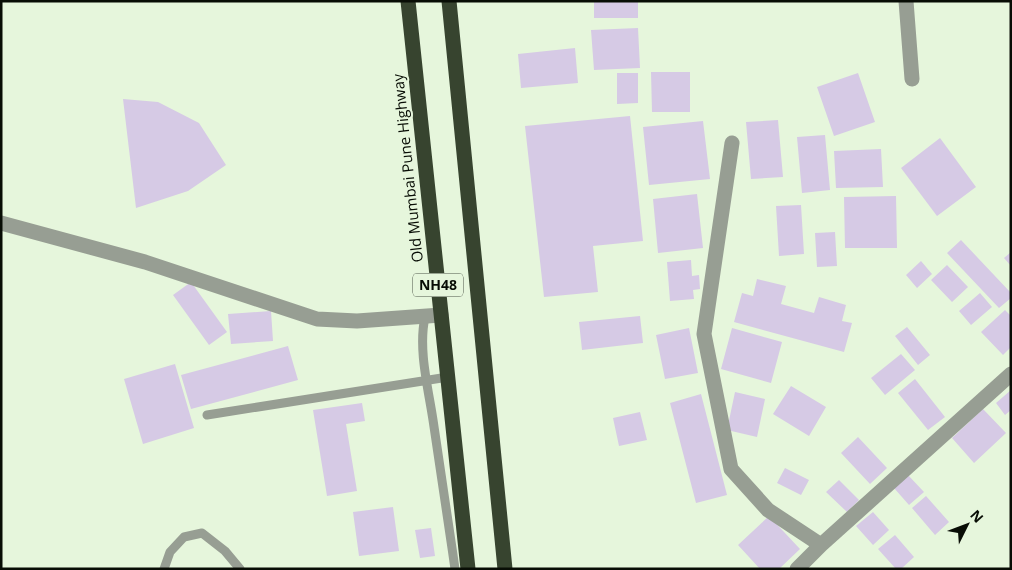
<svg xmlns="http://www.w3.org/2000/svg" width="1012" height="570" font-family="'Open Sans',sans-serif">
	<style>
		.building { fill: #d6cae5 }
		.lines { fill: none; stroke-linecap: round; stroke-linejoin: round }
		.lane { stroke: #979e93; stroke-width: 9 }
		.street { stroke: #979e93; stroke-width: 15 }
		.highway { stroke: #37442f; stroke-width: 15 }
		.labels { text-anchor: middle; stroke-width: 4; stroke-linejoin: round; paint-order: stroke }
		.shield { fill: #e6f6dc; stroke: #4b5346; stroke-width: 1 }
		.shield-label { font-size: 14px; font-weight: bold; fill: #080d05 }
		.street-label { font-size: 15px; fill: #080d05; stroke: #e6f6dc }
	</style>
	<rect width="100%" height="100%" fill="#e6f6dc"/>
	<path class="building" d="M594,1h44v17h-44z
		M638,28l2,40 -46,2 -3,-40z
		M575,48l3,35 -57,5 -3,-34z
		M651,72h39v40h-38z
		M617,73h21v30l-21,1z
		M858,73l17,49 -41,14 -17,-49z
		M123,99l35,3 41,21 27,42 -38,26 -52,17z
		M630,116l13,125 -50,5 5,46 -54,5 -19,-171z
		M778,120l5,57 -32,2 -5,-57z
		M703,121l7,58 -61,6 -6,-58z
		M825,135l5,55 -28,3 -5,-56z
		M940,138l36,49 -39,29 -36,-48z
		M881,149l2,38 -47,1 -2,-37z
		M697,194l6,54 -45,5 -5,-54z
		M896,196l1,52h-52l-1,-51z
		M801,205l3,49 -25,2 -3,-50z
		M835,232l2,34 -20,1 -2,-34z
		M961,240l50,53v5l-12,10 -52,-55z
		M1011,252v14l-7,-8z
		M691,260l1,16 7,-1 1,14 -7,1 1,9 -24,2 -3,-39z
		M921,261l11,13 -15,14 -11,-13z
		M947,265l21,22 -16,15 -21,-22z
		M757,279l29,7 -5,18 33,9 5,-16 27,8 -4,16 10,2 -8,29 -110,-30 8,-29 11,3z
		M191,282l36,50 -18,13 -36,-50z
		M980,293l12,14 -21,18 -12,-14z
		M1005,310l6,6v31l-8,8 -22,-23z
		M271,311l2,30 -42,3 -3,-30z
		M640,316l3,27 -61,7 -3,-28z
		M907,327l23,28 -12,10 -23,-29z
		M689,328l9,45 -33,6 -9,-44z
		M732,328l50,14 -11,41 -50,-14z
		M288,346l10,34 -107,29 -10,-34z
		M901,354l14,16 -30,25 -14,-17z
		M175,364l19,64 -51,16 -19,-65z
		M915,379l30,38 -17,13 -30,-37z
		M791,386l35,21 -17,29 -36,-22z
		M1011,390v20l-6,5 -9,-12z
		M735,392l30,7 -8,38 -30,-7z
		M701,394l26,101 -31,8 -26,-100z
		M362,403l3,18 -19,3 11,67 -30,5 -14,-86z
		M983,409l23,24 -32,30 -22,-25z
		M640,412l7,28 -28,6 -6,-28z
		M858,437l29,31 -17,16 -29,-31z
		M785,468l24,12 -8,15 -24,-12z
		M908,475l16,17 -15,13 -15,-17z
		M839,480l20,20 -12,12 -21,-20z
		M926,496l23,26 -14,13 -23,-27z
		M393,507l6,44 -40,5 -6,-44z
		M873,512l16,18 -16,15 -17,-19z
		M769,516l31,33 -21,20h-19l-22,-24z
		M431,528l4,28 -15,2 -5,-28z
		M895,535l19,22 -13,12h-5l-18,-20z"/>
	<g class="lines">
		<path class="lane" d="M425,317c-7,32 3,70 8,103 7,49 15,99 22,149
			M207,415l241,-38
			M164,569l6,-17 14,-15 18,-4 23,18 15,18"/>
		<path class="street" d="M906,1l6,78
			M732,143l-28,191 27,135 37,41 53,35
			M1,223l144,39 172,57 40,2 84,-6
			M797,569l24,-24 190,-171"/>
		<path class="highway" d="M408,1l60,568
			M449,1l56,568"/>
	</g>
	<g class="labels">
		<rect class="shield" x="413" y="273.5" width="50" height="23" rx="4"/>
		<g class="shield-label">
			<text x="438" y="290">NH48</text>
		</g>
		<g class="street-label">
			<text transform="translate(408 168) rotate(-96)" y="5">Old Mumbai Pune Highway</text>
		</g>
	</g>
	<rect width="1012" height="570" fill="none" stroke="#080d05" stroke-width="5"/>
	<g transform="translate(967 525) rotate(48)" stroke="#e6f6dc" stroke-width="4" paint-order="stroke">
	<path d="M0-4L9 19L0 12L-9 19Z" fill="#080d05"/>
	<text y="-8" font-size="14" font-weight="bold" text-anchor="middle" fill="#080d05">N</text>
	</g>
</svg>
